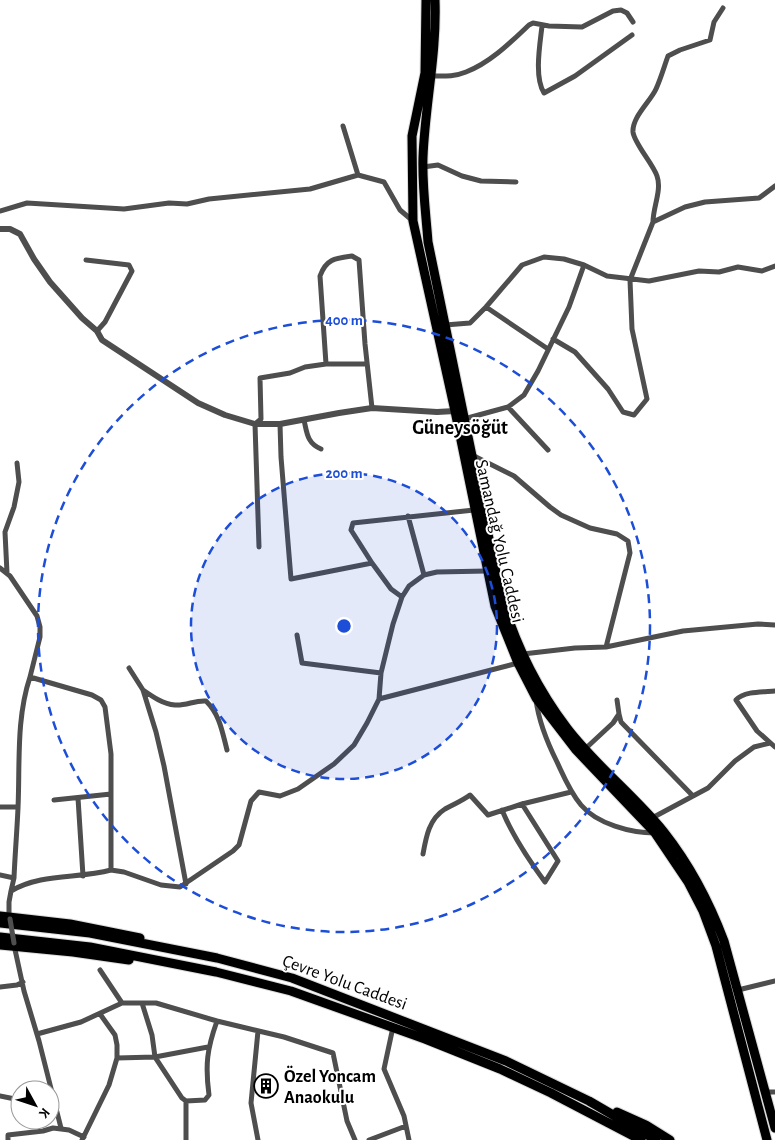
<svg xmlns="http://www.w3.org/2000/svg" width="775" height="1140" font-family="'Alegreya Sans',sans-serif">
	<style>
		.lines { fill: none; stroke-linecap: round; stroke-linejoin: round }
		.trunk-casing { stroke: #dbdbdb; stroke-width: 11 }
		.minor { stroke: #4e4e4e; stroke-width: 5 }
		.tertiary { stroke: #4e4e4e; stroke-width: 6 }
		.trunk { stroke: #000; stroke-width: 9 }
		.minor-bridge { stroke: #4e4e4e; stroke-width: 5 }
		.ring { fill: none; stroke: #1d4ed8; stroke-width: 2.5; stroke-dasharray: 9 6 }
		.labels { text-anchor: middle; stroke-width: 4; stroke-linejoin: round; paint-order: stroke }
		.street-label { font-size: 18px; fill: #000; stroke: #fff }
		.poi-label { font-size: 18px; font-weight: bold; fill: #000; stroke: #fff; text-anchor: start }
		.quarter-label { font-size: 20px; font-weight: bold; fill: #000; stroke: #fff }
		.centre { fill: #1d4ed8; stroke: #fff; stroke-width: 2.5 }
		.ring-label { font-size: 15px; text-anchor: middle; font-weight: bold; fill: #1d4ed8; stroke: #fff; stroke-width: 4; stroke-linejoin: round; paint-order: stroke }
	</style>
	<rect width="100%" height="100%" fill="#fff"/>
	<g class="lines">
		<g class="trunk-casing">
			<path id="trunk" d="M426,0l-1,73 -13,63 1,85 42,190 40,195 23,57 18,35 40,52 79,83 33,49 15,29 13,35 51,194
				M435,0c2,53 -10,105 -12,157 -1,29 3,57 5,85l72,350c14,50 36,95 67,136 29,38 67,67 97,104 26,33 45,69 60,109l51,187
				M0,916l70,8 70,14
				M0,923l90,10 127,25 75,20 214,83 83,40 67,39
				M0,937l90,10 126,25 75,19 134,48 75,30 51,24 90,47
				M0,945l73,7 56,8
				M617,1112l29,13 24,15"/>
		</g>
		<path class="minor" d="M542,26c-2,18 -8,51 2,67l31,-17 57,-41
			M431,76c12,0 23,1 35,-4 24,-9 45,-30 63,-47l4,-2 16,3 33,1 31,-16 8,-1 6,3 6,9
			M343,126l15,49
			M423,167l15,-2 24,11 19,5 35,1
			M0,211l27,-8 97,6 45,-6 18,1 22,-5 101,-10 48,-14 26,7 16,28 13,11
			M653,222l32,-15 20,-5 54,-4 16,-12
			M86,260l43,5 3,6 -27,51 -8,9
			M486,307l62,42
			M445,325l25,-2 16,-16 36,-42 22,-8 20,2 20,6 23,11 42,5 50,-10 20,1 19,-5 24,4 13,-5
			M553,339l22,13 33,37 15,23 11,3 13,-16 -15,-70 -2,-49 23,-58c0,-15 9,-32 4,-46 -4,-12 -23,-33 -24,-44 -1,-15 17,-30 23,-43 5,-11 8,-22 12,-33l12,-6 30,-10 4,-18 9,-14
			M326,364l-6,-88c6,-17 15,-18 32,-20l7,4 6,84 7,64
			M508,407l40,43
			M464,419l44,-12 16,-12 14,-24 31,-64 15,-42
			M304,420c3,13 3,23 17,29
			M280,424l1,33 10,122 81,-16 19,26 11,8
			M472,455l42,21 36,31 11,8 29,13 27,6 11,7 2,12 -24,94
			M408,516l16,59
			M259,547l-4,-123 6,-5 -1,-41 30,-5 15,-6 21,-3h41
			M372,563l-21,-33 2,-7 121,-13
			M0,568l10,8 27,40 3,11v10l-10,40 62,18 9,5 4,7 6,47v116c-34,9 -69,3 -100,21l-2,11v15
			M7,573l-2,-41 9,-25 5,-25 -2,-19
			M297,635l5,28 79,10
			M523,654l52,-6 31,-1 77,-16 75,-7 17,1
			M129,668l14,22 13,42 8,34 22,118
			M143,690c10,7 20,14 32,15 11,1 20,-5 31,-4 14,14 16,30 21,49
			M775,691c-12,1 -31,0 -39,9l21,31 18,16
			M379,699l139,-36
			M536,700c3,23 11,42 21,62 7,15 13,30 24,43 16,19 50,28 74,28
			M619,714l2,8 72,74
			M585,749l28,-26 6,-9 -2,-14
			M78,798l5,78
			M54,800l57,-6
			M0,807h18
			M502,810c11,27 26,49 43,72l13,-21 -36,-57
			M652,818l56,-30 27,-27 19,-14 16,-4
			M423,854c3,-17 6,-35 22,-45 9,-5 17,-8 25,-14l18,20 34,-11 49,-12
			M111,870l13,2 37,13 19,2 53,-36 6,-6 12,-44 8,-9 21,4 18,-7 36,-25 20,-19 13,-22 12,-24 2,-26 12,-49 9,-27 7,-11 15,-11 13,-3 50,-1
			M0,875l14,3 -3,13
			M14,878c1,-24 3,-47 4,-70 2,-44 -2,-89 12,-131
			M14,945l10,46 15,50 22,87
			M100,970l22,33
			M0,987l17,-2 6,-3
			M738,990l37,-9
			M142,1003h14l61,18 67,16 49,16 14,68 8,19
			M393,1027l-9,42 20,47 5,24
			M37,1034l44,-12 41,-19h20l10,32 3,22 27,41 4,3v39
			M117,1058l38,-1 53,-10
			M765,1092h10
			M0,1096l15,3 5,-1
			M186,1101l19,-1 4,-5c-4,-30 -2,-46 8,-74
			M8,1140v-5l35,-4 10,-3 16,2 15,7
			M82,1140l27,-55 8,-27v-13l-2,-10 -15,-21
			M258,1140l-7,-37 7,-72
			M369,1140l37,-14"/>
		<path class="tertiary" d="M0,229h10l10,5 14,25 16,23 32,36 15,13 5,9 96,63 27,12 30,9h25l59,-11 33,-5 65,4 18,-1"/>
		<use href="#trunk" class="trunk"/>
		<path class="minor-bridge" d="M10,919l4,24"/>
	</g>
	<circle cx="344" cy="626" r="153" fill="#1d4ed8" fill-opacity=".12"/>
	<g class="ring">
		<circle cx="344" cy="626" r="153"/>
		<circle cx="344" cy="626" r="306"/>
	</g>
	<defs>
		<g id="building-ring" transform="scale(1.25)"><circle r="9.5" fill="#fff" stroke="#000" stroke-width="1.5"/><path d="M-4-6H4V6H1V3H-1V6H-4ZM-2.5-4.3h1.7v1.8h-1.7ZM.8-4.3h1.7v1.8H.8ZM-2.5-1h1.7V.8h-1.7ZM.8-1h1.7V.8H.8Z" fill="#000"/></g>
	</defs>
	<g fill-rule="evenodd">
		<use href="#building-ring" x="266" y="1086"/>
	</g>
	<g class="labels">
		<g class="street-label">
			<text transform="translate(500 541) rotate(77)" y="6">Samandağ Yolu Caddesi</text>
			<text transform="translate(345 982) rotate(20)" y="6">Çevre Yolu Caddesi</text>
		</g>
		<g class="poi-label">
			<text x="284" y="1082">Özel Yoncam<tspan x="284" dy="21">Anaokulu</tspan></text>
		</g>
		<g class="quarter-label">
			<text x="460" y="434">Güneysöğüt</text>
		</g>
	</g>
	<circle cx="344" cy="626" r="8" class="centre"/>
	<g class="ring-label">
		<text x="344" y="325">400 m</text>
		<text x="344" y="478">200 m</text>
	</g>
	<g transform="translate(35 1105) rotate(130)"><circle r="24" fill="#ffffff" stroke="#999999"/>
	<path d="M0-4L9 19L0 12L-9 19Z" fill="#000000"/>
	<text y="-8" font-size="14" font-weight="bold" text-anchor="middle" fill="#000000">K</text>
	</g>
</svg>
